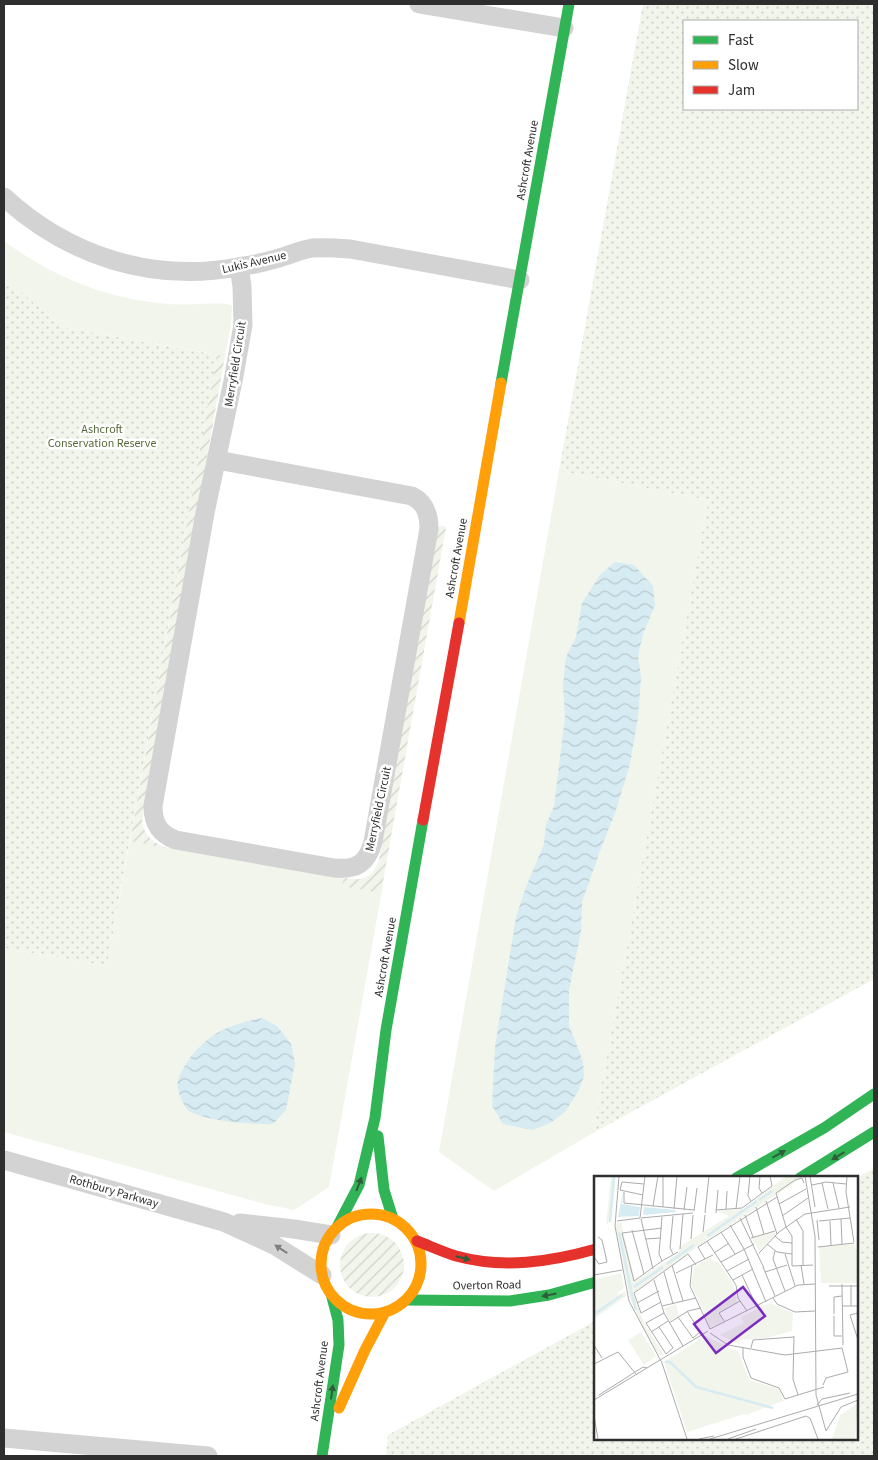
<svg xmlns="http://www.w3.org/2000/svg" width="878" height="1460" font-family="'Source Sans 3',sans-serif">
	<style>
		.grass { fill: url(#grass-dots); fill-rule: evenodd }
		.park { fill: #f1f5eb }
		.garden { fill: url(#garden-furrows) }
		.water { fill: url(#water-waves) }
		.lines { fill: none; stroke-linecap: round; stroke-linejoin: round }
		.street { stroke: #d3d3d3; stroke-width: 19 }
		.fast { stroke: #30b455; stroke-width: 11 }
		.slow { stroke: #ff9f0a; stroke-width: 11 }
		.jam { stroke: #e5322d; stroke-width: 11 }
		.oneway { fill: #2f5d3c }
		.oneway2 { fill: #808080 }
		.labels { text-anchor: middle; stroke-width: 5; stroke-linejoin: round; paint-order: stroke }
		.street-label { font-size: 12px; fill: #2e2e2e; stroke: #fff }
		.park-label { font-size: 12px; fill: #576c39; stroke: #fff }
		.inset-river { fill: none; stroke: #d6ebf2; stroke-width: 2.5 }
		.inset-road { fill: none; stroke: #ababab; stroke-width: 1 }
		.view { fill: #7b2cbf; fill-opacity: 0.15; stroke: #7b2cbf; stroke-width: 2.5 }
		.inset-edge { fill: none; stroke: #2e2e2e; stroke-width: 2.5 }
	</style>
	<defs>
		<pattern id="grass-dots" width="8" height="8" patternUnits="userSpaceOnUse" patternTransform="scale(1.25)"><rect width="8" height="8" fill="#f1f5eb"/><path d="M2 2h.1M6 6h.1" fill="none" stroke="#cfd2ca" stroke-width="1.8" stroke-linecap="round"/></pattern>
		<pattern id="garden-furrows" width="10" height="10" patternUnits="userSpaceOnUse" patternTransform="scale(1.25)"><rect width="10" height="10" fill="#f1f5eb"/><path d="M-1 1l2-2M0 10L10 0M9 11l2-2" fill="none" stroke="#cfd2ca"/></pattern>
		<pattern id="water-waves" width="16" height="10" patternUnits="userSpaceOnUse" patternTransform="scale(1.25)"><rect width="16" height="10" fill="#d6ebf2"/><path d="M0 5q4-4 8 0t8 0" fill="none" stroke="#b8cad0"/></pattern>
	</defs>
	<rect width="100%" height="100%" fill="#fff"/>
	<path class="grass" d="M643,4h231v975l-281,154 115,-633 -149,-29zM684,21h173v88h-173z
		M4,277l58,50 155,28 -110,611 -103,-18z
		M874,1168v288h-488l2,-21 207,-114 1,118h261v-261z"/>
	<path class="park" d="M4,241c49,36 105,59 166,63 20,2 44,-3 62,1l-1,19 -6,32 -163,-29 -58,-50z
		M559,471l149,29 -115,633 -99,58 -55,-39z
		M130,841l253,43 -54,303 -35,23 -29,-6 -261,-72v-184l103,18z"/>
	<path class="garden" d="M217,355l8,1 -83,465c2,15 11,21 24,27l-36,-7z
		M442,526l4,1 -65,366 -39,-7 2,-8c18,3 28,1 35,-18l59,-333z
		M340 1265a32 32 0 1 1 64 0a32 32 0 1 1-64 0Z"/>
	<path class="water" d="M615,562l19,3 19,21 2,19 -12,29 -5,22 3,21 -3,40 -8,47 -15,49 -15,38 -18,51 -1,29 -12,59v36l14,35 1,15 -5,14 -14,22 -15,11 -17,7 -30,-6 -11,-18 3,-59 21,-130 10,-30 18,-43 2,-19 8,-19 11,-88 -2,-34 3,-27 10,-20 6,-34 18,-28z
		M262,1018l15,8 14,18 4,19 -9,47 -13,14c-17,1 -75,-3 -86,-15 -5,-6 -11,-20 -9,-28 5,-18 24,-40 41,-49 13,-7 28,-11 43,-14z"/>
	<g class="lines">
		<path class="street" d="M419,4l145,24
			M4,197c64,59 148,86 234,70 14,-2 28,-5 41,-9 11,-3 21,-8 33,-10 12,-1 25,0 38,1l170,31
			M217,460l195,36c14,7 17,19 17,33l-56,313c-6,22 -17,28 -39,26l-158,-28c-17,-6 -23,-17 -23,-34l52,-293 28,-132 10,-56 -1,-39 -3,-19
			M4,1160l220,62 50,23 48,30
			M240,1223l54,6 37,6
			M4,1438l204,18"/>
		<path class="fast" d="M501,383l68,-379
			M378,1136l6,54 9,29
			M736,1178l88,-50 50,-34
			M800,1178l74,-46
			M337,1227l22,-42 16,-67 11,-88 37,-210
			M407,1300l103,1 39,-6 47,-13
			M322,1456l17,-111 -1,-25 -6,-23"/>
		<path class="slow" d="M459,623l42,-240
			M321 1264a50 50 0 1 1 100 0a50 50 0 1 1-100 0Z
			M339,1408l26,-58 19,-36"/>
		<path class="jam" d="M423,820l36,-197
			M417,1241c13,5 26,11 39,15 47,13 94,6 140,-7"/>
	</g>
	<defs><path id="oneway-solid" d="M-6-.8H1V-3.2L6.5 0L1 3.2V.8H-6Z" transform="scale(1.25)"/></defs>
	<g class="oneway">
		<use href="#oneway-solid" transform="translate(779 1154) rotate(-29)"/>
		<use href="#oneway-solid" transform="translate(838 1156) rotate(149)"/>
		<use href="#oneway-solid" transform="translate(359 1184) rotate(-69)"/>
		<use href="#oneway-solid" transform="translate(463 1258) rotate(14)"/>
		<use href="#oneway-solid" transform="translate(549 1295) rotate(169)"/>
		<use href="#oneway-solid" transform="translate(332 1392) rotate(-82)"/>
	</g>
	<use class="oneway2" href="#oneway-solid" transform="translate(281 1249) rotate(-147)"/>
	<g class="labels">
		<g class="street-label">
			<text transform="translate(527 160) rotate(-80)" y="4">Ashcroft Avenue</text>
			<text transform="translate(254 262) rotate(-13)" y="4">Lukis Avenue</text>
			<text transform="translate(235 364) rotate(-81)" y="4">Merryfield Circuit</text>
			<text transform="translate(456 558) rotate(-80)" y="4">Ashcroft Avenue</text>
			<text transform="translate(378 809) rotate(-78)" y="4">Merryfield Circuit</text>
			<text transform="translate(385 957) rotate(-80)" y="4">Ashcroft Avenue</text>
			<text transform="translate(114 1191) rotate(16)" y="4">Rothbury Parkway</text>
			<text transform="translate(487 1285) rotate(-1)" y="4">Overton Road</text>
			<text transform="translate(319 1381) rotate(-83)" y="4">Ashcroft Avenue</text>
		</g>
		<g class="park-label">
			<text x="102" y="433">Ashcroft<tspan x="102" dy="14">Conservation Reserve</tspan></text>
		</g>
	</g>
	<g transform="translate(594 1176)">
		<rect width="264" height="264" fill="#fff"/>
		<path d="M115,82l11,6 14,22 3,17 -24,12 -3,-6 -9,-3 -10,-21 3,-18zM176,127l23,10 -1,18 -26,7 -26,2 -1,4 -19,-9 24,-12 -3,-6zM47,156l15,24 -12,9 -16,-25zM111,160l34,16 10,28 30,9 5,12 -97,31 -23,-70zM264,227l-3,36h-23l8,-24z" fill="#f1f5eb"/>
		<path d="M123,190l12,3 22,22 21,3 3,10 -29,11 -13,-12h-15l-12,10 -11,-5 -13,-20 6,-7 10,1z" fill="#f1f5eb"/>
		<path d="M17,0h5l-5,44 -5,5zM192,0l17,1 -94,62 -5,-3 3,4 -74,53 11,30 20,32h-5l-18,-30 -12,-30 -14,-71 6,-2 14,59 44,-28v-6l50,-31 -12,-5 26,-2zM180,56l2,2 -17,17 -7,-13zM260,68l4,9v30h-37l-2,-36zM27,97l3,15 -7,5 2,2 6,-4 1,5 -32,23v-39zM82,128l3,12 -9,5 -6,-13zM107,130l9,3 3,6 5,-3 5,10 -13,5z" fill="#f1f5eb"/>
		<path d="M29,16l-1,12 18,3 -1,9 -21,1zM50,31l31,3 1,2 -33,3z" fill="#d6ebf2"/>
		<path class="inset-river" d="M165,24l13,-9M16,46l4,-46M25,56l12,58M113,60l50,-35M73,88l27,-19M40,111l29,-20M37,115l5,19M2,137l26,-18M71,186h5l26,25 77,21"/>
		<path class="inset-road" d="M25,0l-4,50 14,75 33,62 25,76M156,0l-2,20 3,5M166,0l-1,12 3,5M211,0l10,60 1,159 10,36M216,0l5,31M253,0l-1,16 8,50M228,7l6,26M239,7l6,25M218,9l14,-3 20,2M30,16v11l70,7M49,19l-23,-5 2,-8 22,2M172,25l11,33M185,28l27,-15M59,30l5,-30M69,31v-31M162,31l8,27M80,33l3,-33M132,33l1,-18M142,33l4,-33M90,34l3,-23M122,34l26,-2 30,-22 -2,-10M100,35l3,-23M111,37l4,-37M122,37l2,-23M151,39l8,22M188,40l26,-18M68,41l-3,37 3,7M46,42l5,-42M47,42l52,-5M146,42l24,50M47,43l12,50M202,43l7,12v34M247,43l1,25M223,44l2,20M23,45l23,-3M225,45l31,-3M236,45l1,24M136,49l14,24M192,51l-10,-34 19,-13 7,-2 2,5M192,51l6,9v30M68,52l-40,5 12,48 28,-20M38,54l12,44M109,56l2,-17M127,56l14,22M181,60l7,6 10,1M157,62l24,-7M51,63l16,-1M97,63l2,-24M113,65l29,44 2,13 9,13M173,68l10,8 15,2M224,71l36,-4M86,73l3,-35M150,73l22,53M181,75l-2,8 12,32M120,77l15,-10M165,77l20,-21 26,-18 45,-7M79,78l-3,-6 3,-32M191,78l10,32M0,81l5,7 8,-2 -5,-22 -4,-3M111,83l-7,-12 79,-50M68,85l16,-9M127,86l33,-18M78,89l11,36M98,89l-2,21 20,43M207,89l3,19M198,90l21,-1M169,91l12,29M133,95l22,-12M70,96l9,32M171,96l22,-7M82,97l37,-18M0,99l28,-5M148,99l14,30M60,104l10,33 19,33M139,104l20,-11M248,108l1,61M235,110h29M179,122l4,6 18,8 20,-1M67,126l-20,11 -7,-20 54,-39 8,11M43,127l22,-12M68,130l34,-8M248,130h16M257,130v-21M264,137l-8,2 8,25M240,138v-17l8,-1M240,140v20h8M84,141l15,21 7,-6 -13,-21M130,145l-5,-8 21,-12M75,147l19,-12 13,-3M65,151l14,21 -7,6 -20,-31 18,-10M116,153l88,-44 17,-1M57,156l17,-11M116,157l18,12 57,10 57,-7M200,160l-1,43 5,16M0,169l8,13M149,171v10l8,21 28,10 6,11 39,-12M157,172l2,-8 41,-3M0,188l24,-12 18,22M229,209l3,-7 22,-6 -6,-24M5,219l44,-28 4,1M0,224l114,-69M223,229l5,-6 28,-6M0,240l4,23M232,255l15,-24 17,-7M105,263l15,-3M116,263l148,-45M134,263l28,-10M142,263l70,-23 4,2 8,21"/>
		<path class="view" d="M149,111l22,29 -49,37 -22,-29z"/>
		<rect width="264" height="264" class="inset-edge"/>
	</g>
	<rect width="878" height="1460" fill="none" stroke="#2e2e2e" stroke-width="10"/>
	<rect x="683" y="20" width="175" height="90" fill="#ffffff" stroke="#ababab"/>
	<rect x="693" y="36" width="25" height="8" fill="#30b455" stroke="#ababab"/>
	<text x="728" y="45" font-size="15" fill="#2e2e2e">Fast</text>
	<rect x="693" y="61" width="25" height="8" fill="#ff9f0a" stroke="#ababab"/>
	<text x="728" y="70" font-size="15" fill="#2e2e2e">Slow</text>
	<rect x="693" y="86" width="25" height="8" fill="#e5322d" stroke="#ababab"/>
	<text x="728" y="95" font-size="15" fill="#2e2e2e">Jam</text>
</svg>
